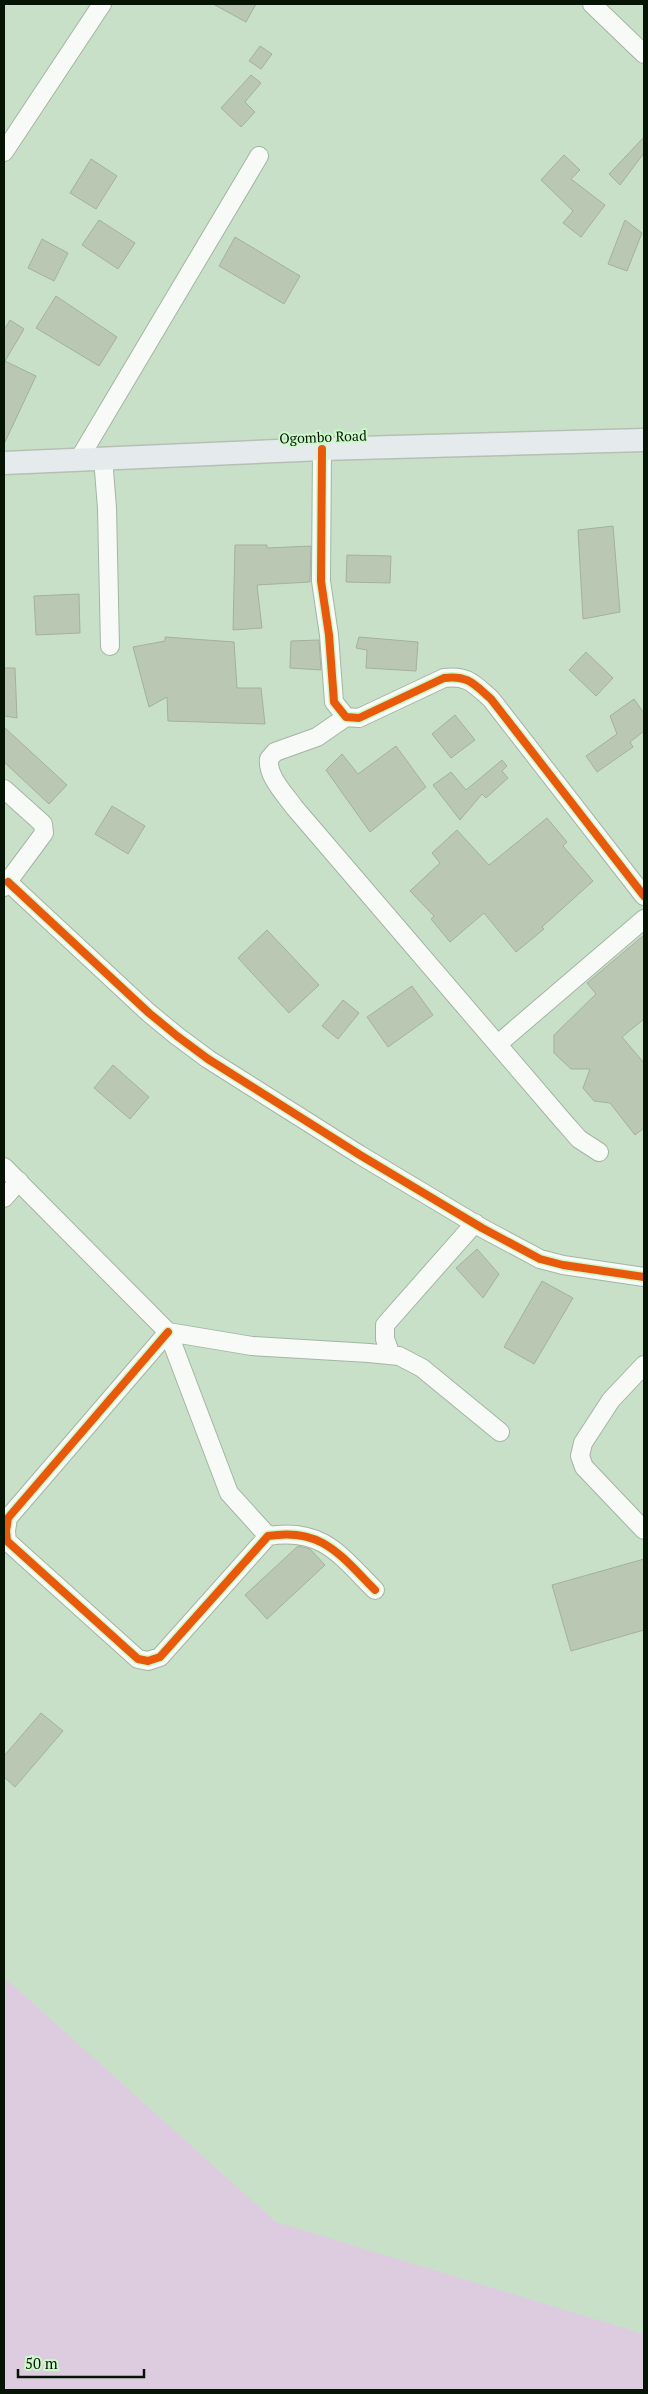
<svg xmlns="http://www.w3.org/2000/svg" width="648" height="2394" font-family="'PT Serif',serif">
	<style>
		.green { fill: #ddcce0 }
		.building { fill: #bac8b3; stroke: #a4b19c }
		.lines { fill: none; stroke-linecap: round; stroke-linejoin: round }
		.minor-casing { stroke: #a3b5a2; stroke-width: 20 }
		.major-casing { stroke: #b5c0b4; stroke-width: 25 }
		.minor { stroke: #f7faf7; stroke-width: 18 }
		.major { stroke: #e5ebed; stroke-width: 22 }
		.cycleway-casing { stroke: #cdf8c9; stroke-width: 11 }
		.cycleway { stroke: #e8590c; stroke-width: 8 }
		.labels { text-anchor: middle; stroke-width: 4; stroke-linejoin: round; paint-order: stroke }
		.street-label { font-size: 14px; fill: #051405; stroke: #cdf8c9 }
	</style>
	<rect width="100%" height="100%" fill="#c9e0c8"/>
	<path class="green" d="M4,1977l272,245 368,112v56h-640z"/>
	<path class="building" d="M213,4h43l-10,18z
		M260,46l12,8 -11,15 -12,-8z
		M251,75l10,8 -16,19 10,10 -14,15 -20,-19z
		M644,137v16l-24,32 -11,-11z
		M564,155l16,15 -9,9 34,26 -24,32 -18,-14 10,-12 -32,-31z
		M91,159l26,17 -21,33 -26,-16z
		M99,220l36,23 -17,26 -36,-24z
		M625,220l17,13 -15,38 -19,-7z
		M235,237l65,39 -16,28 -65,-38z
		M42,239l26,14 -14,28 -26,-13z
		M56,296l61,41 -18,29 -63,-38z
		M10,320l14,9 -19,32 31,15 -32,68v-114z
		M613,526l7,86 -37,7 -5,-89z
		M235,545h32v3l44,-2 -1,36 -53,3 5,43 -29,2z
		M347,555l44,1 -1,27 -44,-1z
		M79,594l1,39 -44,2 -2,-39z
		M165,637l69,5 3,46h24l4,36 -97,-3 -1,-24 -18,10 -16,-60 32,-6z
		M359,637l59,5 -2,29 -50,-3 1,-18 -11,-2z
		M319,640l2,30 -31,-2 1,-27z
		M586,652l27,26 -17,18 -27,-26z
		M4,668h11l2,50 -13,-2z
		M634,699l10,14v18l-14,11 3,5 -36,25 -11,-16 31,-22 -7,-18z
		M455,715l20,25 -24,18 -19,-24z
		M4,727l63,58 -18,19 -45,-42z
		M396,746l30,41 -56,45 -44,-62 16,-16 16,20z
		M502,760l5,6 -5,5 6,7 -22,20 -4,-4 -22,26 -27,-35 18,-13 15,18z
		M112,806l33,20 -17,28 -33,-20z
		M547,818l20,24 -4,4 30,35 -51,46 2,2 -28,23 -32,-39 -34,29 -19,-23 3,-3 -24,-25 30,-28 -8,-10 25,-23 32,35z
		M267,930l52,55 -30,28 -51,-55z
		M644,935v84l-22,18 22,26v65l-9,7 -25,-32 -16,-2 -11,-13 7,-19h-19l-17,-16v-18l42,-41 -9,-11z
		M412,986l21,29 -45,32 -21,-30z
		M343,1000l16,13 -21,26 -16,-13z
		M113,1065l36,32 -19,22 -36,-31z
		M477,1249l22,25 -16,24 -27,-30z
		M542,1281l31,17 -39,66 -30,-17z
		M298,1546l12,3 15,16 -58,54 -22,-24z
		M644,1559v71l-73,21 -19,-66z
		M41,1713l22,18 -48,56 -11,-10v-21z"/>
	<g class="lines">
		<g class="minor-casing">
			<path id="minor" d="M592,4l52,50
				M4,152l98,-148
				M322,449l-1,132 8,54 5,67 12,15 13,1 85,-40c24,-3 30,6 47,21l153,197
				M103,458l4,50 3,138
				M79,459l180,-303
				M346,717l-29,20 -42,15 -6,7c-2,17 15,34 25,48l270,315 15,17 20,13
				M4,789l39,35 1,9 -40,54
				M8,882l141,131 28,23 31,23 152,96 122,73 58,31 23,6 81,12
				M498,1044l146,-125
				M4,1167l164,165 61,161 39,43
				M4,1198l15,-17
				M168,1332l-160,186 -2,13 1,10 131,118 10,2 12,-4 108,-121c54,-9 72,19 107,54
				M168,1332l84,14 117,7 30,3 23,12 78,64
				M391,1355l-6,-16v-14l90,-102
				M644,1365l-33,35 -28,43 -3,13 4,11 60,63"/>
		</g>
		<g class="major-casing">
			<path id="major" d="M4,463l318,-14 322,-9"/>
		</g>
		<use href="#minor" class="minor"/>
		<use href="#major" class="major"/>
		<g class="cycleway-casing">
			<path id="cycleway" d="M322,449l-1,132 8,54 5,67 12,15 13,1 85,-40c24,-3 30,6 47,21l153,197
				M8,882l141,131 28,23 31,23 152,96 122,73 58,31 23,6 81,12
				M168,1332l-160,186 -2,13 1,10 131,118 10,2 12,-4 108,-121c54,-9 72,19 107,54"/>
		</g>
		<use href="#cycleway" class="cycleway"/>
	</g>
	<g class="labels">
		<g class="street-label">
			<text transform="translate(323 437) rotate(-2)" y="5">Ogombo Road</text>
		</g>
	</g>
	<rect width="648" height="2394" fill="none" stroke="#051405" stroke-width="10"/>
	<path d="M18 2369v8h126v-8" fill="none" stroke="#051405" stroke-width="2.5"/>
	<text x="25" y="2369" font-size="15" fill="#051405" stroke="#cdf8c9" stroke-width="4" paint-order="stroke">50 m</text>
</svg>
